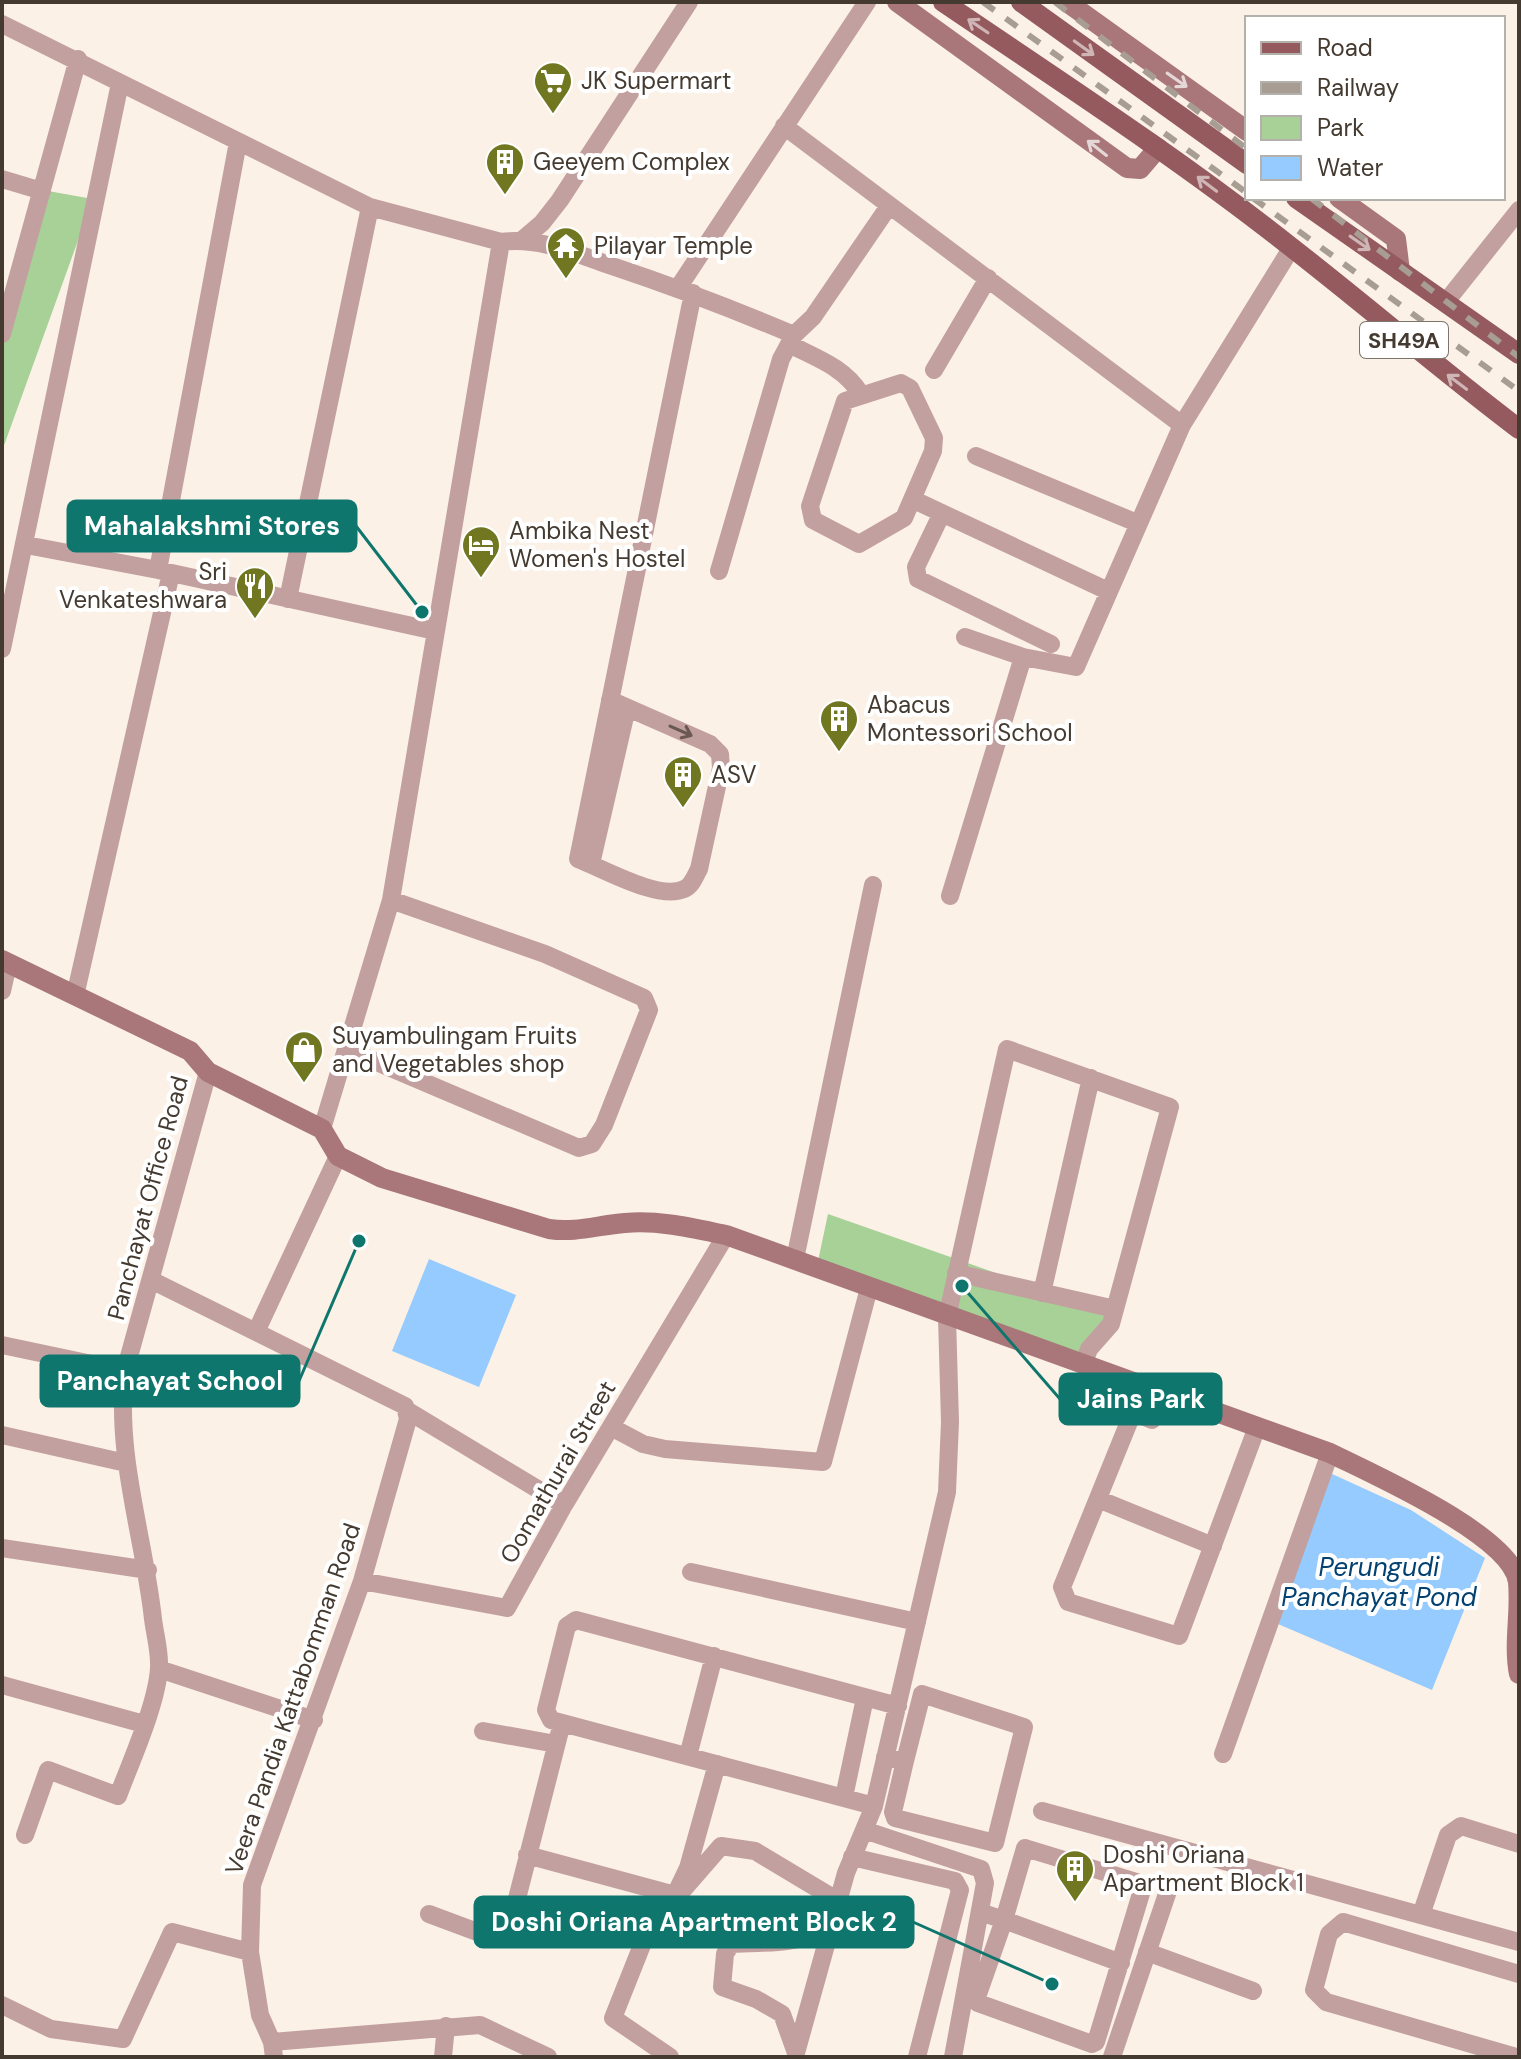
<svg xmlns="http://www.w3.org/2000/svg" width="1521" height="2059" font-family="'DM Sans',sans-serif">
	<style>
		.green { fill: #a7d197 }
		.water { fill: #96cbff }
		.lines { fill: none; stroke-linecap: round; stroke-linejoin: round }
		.street { stroke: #c3a0a0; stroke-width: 18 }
		.secondary { stroke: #a97779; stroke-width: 20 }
		.primary { stroke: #955a5d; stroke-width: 20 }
		.rail { stroke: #a79d93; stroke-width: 6; stroke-dasharray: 14 14; stroke-linecap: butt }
		.oneway { stroke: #cfb5b6 }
		.oneway2 { stroke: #e5d6d7 }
		.oneway3 { stroke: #6a5952 }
		.labels { text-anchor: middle; stroke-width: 8; stroke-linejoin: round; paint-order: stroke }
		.shield { fill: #fff; stroke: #7c756e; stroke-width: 2 }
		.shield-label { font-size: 22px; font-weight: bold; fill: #443a30 }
		.poi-label { font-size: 24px; fill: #443a30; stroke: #fff; text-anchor: start }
		.street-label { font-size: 24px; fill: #443a30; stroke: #fff }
		.water-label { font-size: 26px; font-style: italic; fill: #034170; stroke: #fff }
		.leader { fill: none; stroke: #0f766e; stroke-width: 3 }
		.callout-dot { fill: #0f766e; stroke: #fff; stroke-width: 3 }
		.callout { fill: #0f766e; stroke: #0f766e; stroke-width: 3 }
		.callout-label { font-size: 26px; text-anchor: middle; font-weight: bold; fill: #fff }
	</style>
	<rect width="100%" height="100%" fill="#fbf1e7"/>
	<path class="green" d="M48,191l45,8 -91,252v-101z
		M828,1214l279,98 -14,45 -275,-96z"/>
	<path class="water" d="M429,1259l87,36 -37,92 -87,-36z
		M1330,1473l81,37 74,48 -53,132 -154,-66z"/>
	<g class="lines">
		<path class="street" d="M2,24l368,183 131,35c38,-5 73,11 108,23 63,21 124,44 185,70
			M784,126l398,299
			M2,179l40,12
			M522,240l20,-17 18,-23 129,-198
			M678,288l189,-286
			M1445,303l74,-93
			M2,334l76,-275
			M789,344c27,14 55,23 71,49
			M934,370l54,-92
			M901,383l9,5 24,50 -1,13 -29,67 -45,26 -46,-24 -3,-14 35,-105z
			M976,456l161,67
			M914,500l194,91
			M942,513l-26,54 2,12 133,65
			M26,545l132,25 277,61
			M158,570l80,-428
			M719,571l62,-212 13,-24 19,-18 76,-111
			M288,599l82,-392
			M965,637l58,20 53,10 106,-242 110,-178
			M2,649l118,-566
			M610,700l100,44 10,10 1,14 -22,101c-4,7 -7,17 -15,20 -25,12 -82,-21 -106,-30l115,-566
			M591,864l36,-156
			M950,896l73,-239
			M2,991l6,-27
			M75,996l96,-423
			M346,1049l233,99 13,-4 12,-19 45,-115 -5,-12 -99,-44 -154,-54
			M322,1129l69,-229 110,-658
			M795,1259l78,-374
			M956,1273l159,36
			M151,1280l105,52
			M1042,1293l49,-215
			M2,1345l123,26
			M1161,1393l-9,27 -19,-8 -71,175 6,15 111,34 78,-209
			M408,1411l156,94
			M611,1427l32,17 22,5 158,13 46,-174
			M2,1435l124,28
			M1098,1499l115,47
			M2,1548l146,22
			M691,1572l226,50
			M362,1581l145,27 57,-103 162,-270
			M159,1669l155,51
			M2,1685l142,39
			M483,1731l73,13
			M1223,1754l107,-301
			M688,1756l26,-100
			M885,1757l20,4 17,-67 102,33 -29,116 -100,-25 -2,-6 12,-51
			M844,1797l21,-99
			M874,1806l-323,-86 -5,-10 21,-84 9,-6 322,86
			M1042,1811l477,131
			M25,1835l23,-65 70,26c13,-35 39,-92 41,-128 1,-16 -4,-33 -6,-49 -9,-83 -38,-164 -28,-248l83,-299
			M527,1855l148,40 13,-27 29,-104
			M852,1857l103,24 5,9 -43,167
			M980,1912l24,8 21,-72 115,35 3,4 -47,155 -4,2 -114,-41 -1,-6 27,-77 117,43
			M429,1914l67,25 14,-13 52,-203
			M1421,1915l27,-80 13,-9 58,18
			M1147,1952l106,39
			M2,2005l49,24 72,10 49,-107 78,20
			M272,2042l208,-17 68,32
			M796,2053l-14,-39 -26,-15 -34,-12 3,-33 6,-10c45,-3 61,3 103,-20
			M796,2053l50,-180 18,-43
			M274,2057l-2,-15 -12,-27 -10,-63 2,-67 110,-304 46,-162 -3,-13 -149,-74 82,-176
			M443,2057l3,-31
			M670,2057l-57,-39 35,-88 73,-84 34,5 85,51
			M953,2057l32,-174 -4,-14 -117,-39 10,-24 73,-314 3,-70 -3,-105 60,-268 163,58 -59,217 -22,25 -6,16
			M1112,2057l56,-166
			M1516,2057l-190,-55 -12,-12 15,-56 14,-12 176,52"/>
		<path class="secondary" d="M897,2l230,166 13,1 18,-21
			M1067,2l180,129
			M1339,198l57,41 4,32
			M2,960l188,91 18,21 114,57 16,27 44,22 167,51c27,4 49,-4 76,-6 35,-3 67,5 101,12l604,218c42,21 181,82 188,129 3,31 -5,62 1,92"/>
		<path class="primary" d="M943,2c118,80 237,157 348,245 77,60 150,123 228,182
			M1021,2l226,162
			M1296,198l223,156"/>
		<path class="rail" d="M983,2l264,191
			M1055,2l192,147
			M1253,198l266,193
			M1311,198l208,159"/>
	</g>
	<defs><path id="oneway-shaft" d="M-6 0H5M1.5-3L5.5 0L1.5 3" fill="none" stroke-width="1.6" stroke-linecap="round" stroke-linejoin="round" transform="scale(2)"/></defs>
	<g class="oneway">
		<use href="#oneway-shaft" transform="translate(978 26) rotate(-146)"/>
		<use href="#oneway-shaft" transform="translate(1084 48) rotate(36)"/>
		<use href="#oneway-shaft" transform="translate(1207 184) rotate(-143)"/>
		<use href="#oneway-shaft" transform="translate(1360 243) rotate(35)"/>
		<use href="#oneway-shaft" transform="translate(1457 382) rotate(-143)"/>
	</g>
	<g class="oneway2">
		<use href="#oneway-shaft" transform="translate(1177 80) rotate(35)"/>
		<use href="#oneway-shaft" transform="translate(1097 148) rotate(-142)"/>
	</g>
	<use class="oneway3" href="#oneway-shaft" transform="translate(681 731) rotate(24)"/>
	<defs>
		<g id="supermarket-pin" transform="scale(2)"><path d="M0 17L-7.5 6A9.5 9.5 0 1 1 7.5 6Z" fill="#717720" stroke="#fff"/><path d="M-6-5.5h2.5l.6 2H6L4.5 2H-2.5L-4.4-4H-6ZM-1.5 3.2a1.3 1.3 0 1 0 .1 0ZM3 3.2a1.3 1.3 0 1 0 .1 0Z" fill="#fff"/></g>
		<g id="building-pin" transform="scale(2)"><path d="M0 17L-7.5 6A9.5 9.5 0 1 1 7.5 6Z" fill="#717720" stroke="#fff"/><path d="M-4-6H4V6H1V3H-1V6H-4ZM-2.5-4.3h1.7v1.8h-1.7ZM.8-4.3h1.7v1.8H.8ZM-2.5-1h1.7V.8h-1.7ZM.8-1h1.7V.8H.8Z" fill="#fff"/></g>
		<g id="temple-pin" transform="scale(2)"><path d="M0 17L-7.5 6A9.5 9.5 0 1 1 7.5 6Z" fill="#717720" stroke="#fff"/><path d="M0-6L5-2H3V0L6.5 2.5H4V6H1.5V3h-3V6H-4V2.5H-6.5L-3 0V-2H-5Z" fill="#fff"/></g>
		<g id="hotel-pin" transform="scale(2)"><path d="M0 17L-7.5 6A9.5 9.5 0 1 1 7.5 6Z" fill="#717720" stroke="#fff"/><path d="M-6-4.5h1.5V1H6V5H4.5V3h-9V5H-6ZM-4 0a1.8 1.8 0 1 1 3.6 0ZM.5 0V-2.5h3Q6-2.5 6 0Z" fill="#fff"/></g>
		<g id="restaurant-pin" transform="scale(2)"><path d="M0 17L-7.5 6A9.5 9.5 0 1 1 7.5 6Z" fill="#717720" stroke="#fff"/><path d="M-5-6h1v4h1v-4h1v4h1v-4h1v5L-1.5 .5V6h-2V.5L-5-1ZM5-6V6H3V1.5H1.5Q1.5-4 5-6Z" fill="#fff"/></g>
		<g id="shop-pin" transform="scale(2)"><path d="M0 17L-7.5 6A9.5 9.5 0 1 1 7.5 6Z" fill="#717720" stroke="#fff"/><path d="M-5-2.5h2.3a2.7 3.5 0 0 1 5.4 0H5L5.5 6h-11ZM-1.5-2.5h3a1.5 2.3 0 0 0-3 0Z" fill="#fff"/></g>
	</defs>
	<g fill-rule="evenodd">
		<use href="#supermarket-pin" x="553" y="81"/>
		<use href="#building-pin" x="505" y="162"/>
		<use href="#temple-pin" x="566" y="246"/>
		<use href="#hotel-pin" x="481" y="545"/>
		<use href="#restaurant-pin" x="255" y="586"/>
		<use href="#building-pin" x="839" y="719"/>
		<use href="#building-pin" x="683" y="775"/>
		<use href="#shop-pin" x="304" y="1050"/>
		<use href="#building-pin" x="1075" y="1869"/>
	</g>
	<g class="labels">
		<rect class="shield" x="1360" y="322" width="88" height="36" rx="6"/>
		<g class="shield-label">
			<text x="1404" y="348">SH49A</text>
		</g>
		<g class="poi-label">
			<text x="581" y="89">JK Supermart</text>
			<text x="533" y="170">Geeyem Complex</text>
			<text x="594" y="254">Pilayar Temple</text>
			<text x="509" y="539">Ambika Nest<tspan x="509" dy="28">Women's Hostel</tspan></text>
			<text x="227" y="580" text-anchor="end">Sri<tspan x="227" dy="28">Venkateshwara</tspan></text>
			<text x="867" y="713">Abacus<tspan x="867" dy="28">Montessori School</tspan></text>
			<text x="711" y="783">ASV</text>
			<text x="332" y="1044">Suyambulingam Fruits<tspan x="332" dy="28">and Vegetables shop</tspan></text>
			<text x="1103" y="1863">Doshi Oriana<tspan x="1103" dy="28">Apartment Block 1</tspan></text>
		</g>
		<g class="street-label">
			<text transform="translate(148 1198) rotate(-75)" y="8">Panchayat Office Road</text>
			<text transform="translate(558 1472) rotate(-60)" y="8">Oomathurai Street</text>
			<text transform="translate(293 1699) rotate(-71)" y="8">Veera Pandia Kattabomman Road</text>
		</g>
		<g class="water-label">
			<text x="1379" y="1576">Perungudi<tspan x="1379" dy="30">Panchayat Pond</tspan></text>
		</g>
	</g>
	<path class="leader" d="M422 612L356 526M359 1241L299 1381M962 1286L1060 1399M1052 1984L913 1922"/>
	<g class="callout-dot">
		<circle cx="422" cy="612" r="8"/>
		<circle cx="359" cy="1241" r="8"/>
		<circle cx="962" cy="1286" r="8"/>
		<circle cx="1052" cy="1984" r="8"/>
	</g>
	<g class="callout">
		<rect x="68" y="501" width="288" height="50" rx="8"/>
		<rect x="41" y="1356" width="258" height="50" rx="8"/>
		<rect x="1060" y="1374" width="161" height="50" rx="8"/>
		<rect x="475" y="1897" width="438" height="50" rx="8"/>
	</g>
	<g class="callout-label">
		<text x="212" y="535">Mahalakshmi Stores</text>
		<text x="170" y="1390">Panchayat School</text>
		<text x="1141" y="1408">Jains Park</text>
		<text x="694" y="1931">Doshi Oriana Apartment Block 2</text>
	</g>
	<rect width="1521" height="2059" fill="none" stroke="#443a30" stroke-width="8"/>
	<rect x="1245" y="16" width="260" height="184" fill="#ffffff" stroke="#b4b0ac" stroke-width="2"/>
	<rect x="1261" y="42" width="40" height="12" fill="#955a5d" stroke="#b4b0ac" stroke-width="2"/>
	<text x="1317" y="56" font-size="24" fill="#443a30">Road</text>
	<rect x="1261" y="82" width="40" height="12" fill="#a79d93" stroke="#b4b0ac" stroke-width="2"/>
	<text x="1317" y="96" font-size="24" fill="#443a30">Railway</text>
	<rect x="1261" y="116" width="40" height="24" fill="#a7d197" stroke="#b4b0ac" stroke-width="2"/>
	<text x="1317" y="136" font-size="24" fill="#443a30">Park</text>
	<rect x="1261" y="156" width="40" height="24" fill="#96cbff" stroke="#b4b0ac" stroke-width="2"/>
	<text x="1317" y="176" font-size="24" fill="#443a30">Water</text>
</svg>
